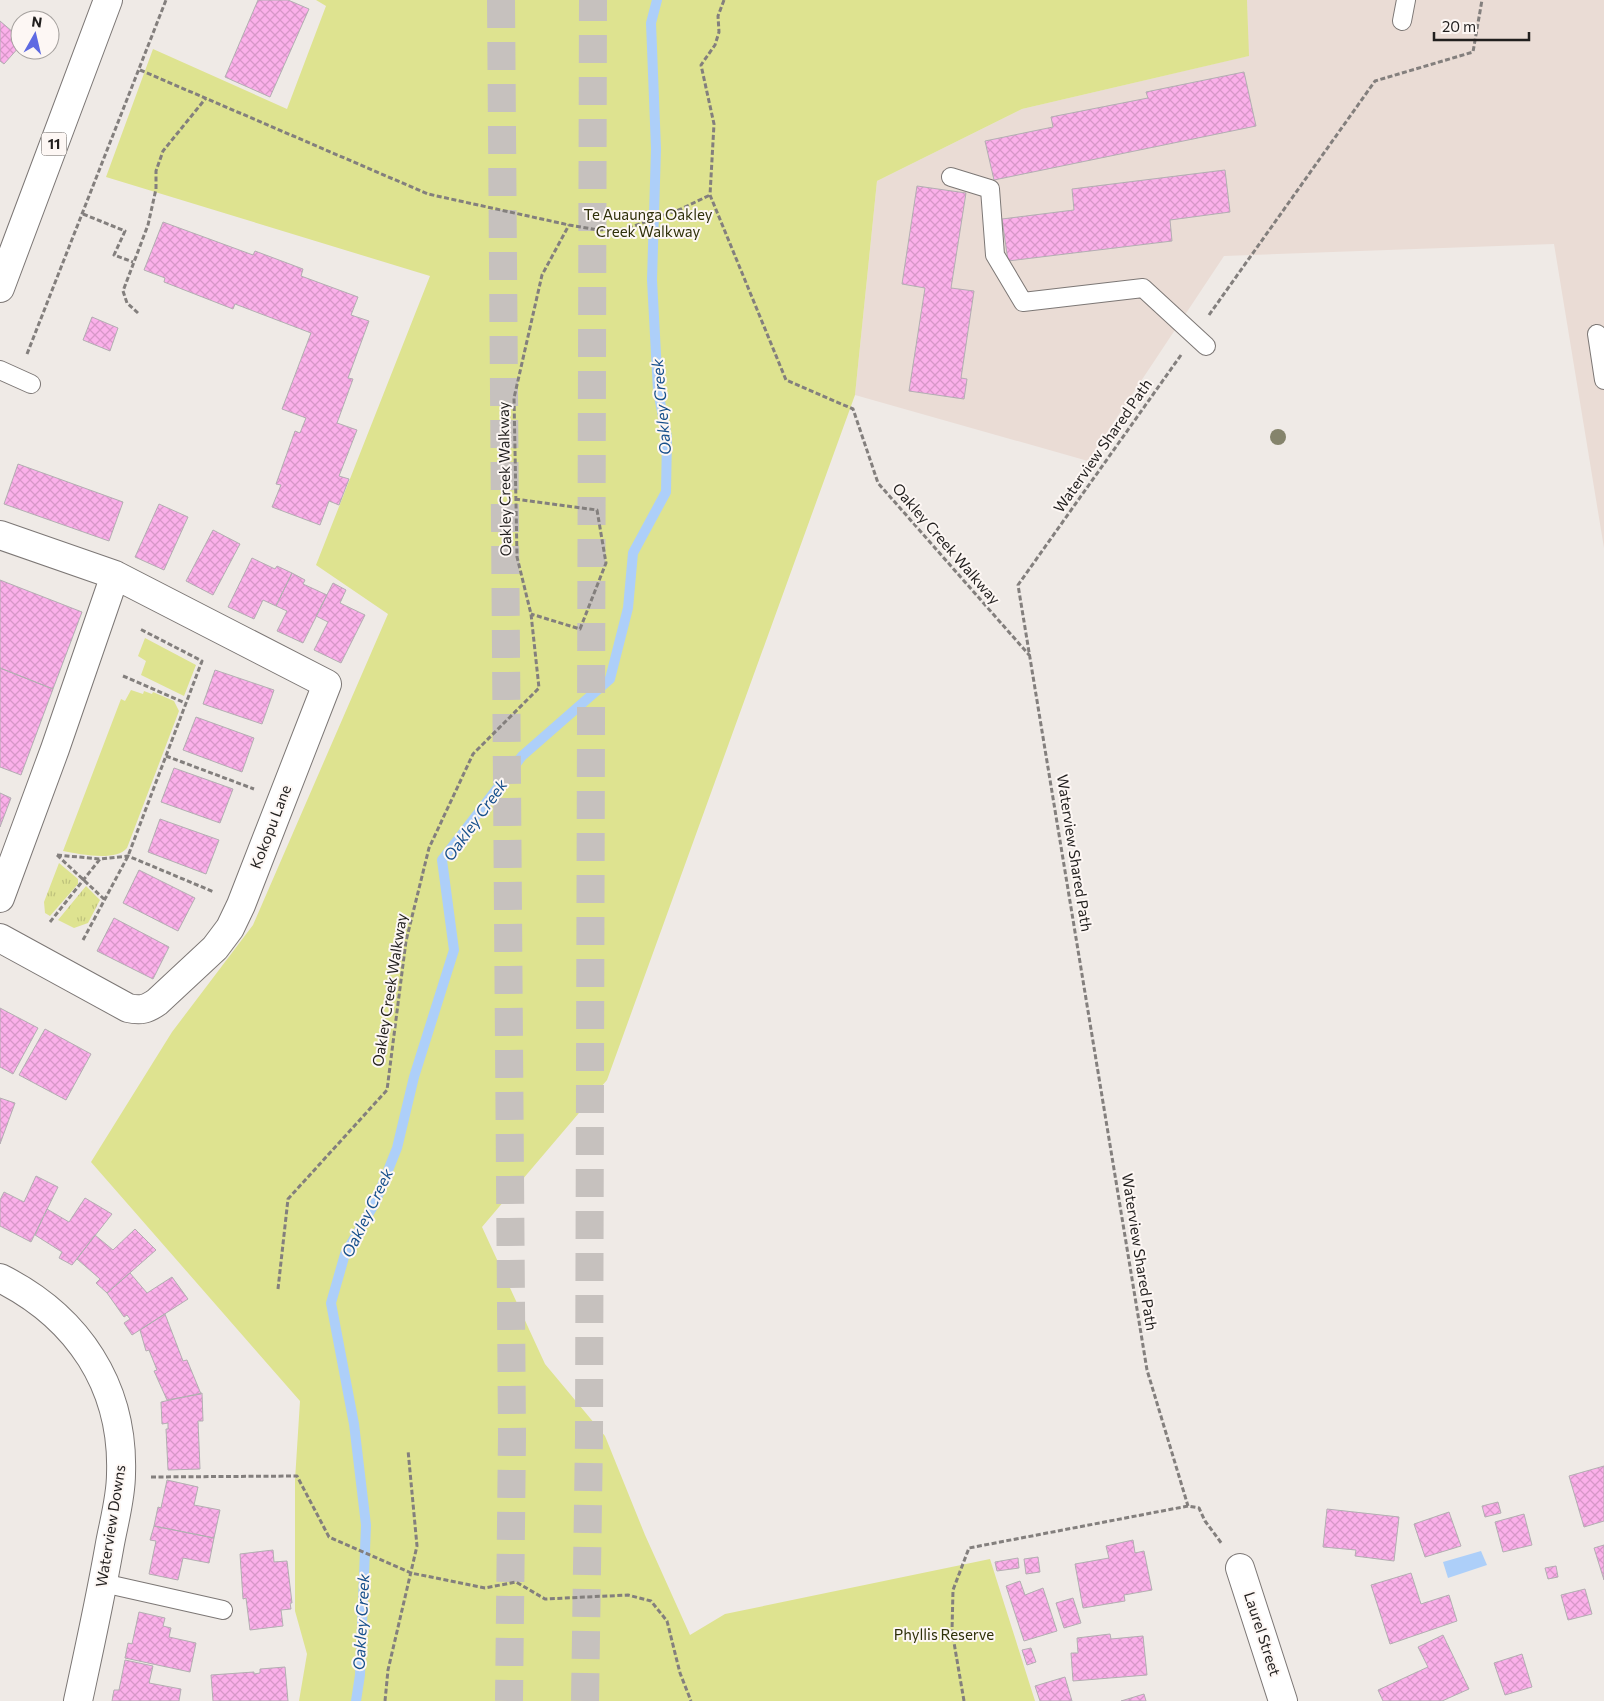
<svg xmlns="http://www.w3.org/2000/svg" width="1604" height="1701" font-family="Commissioner,sans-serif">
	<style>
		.built { fill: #eadcd5 }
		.grass { fill: url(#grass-tufts) }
		.green { fill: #dee390 }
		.water { fill: #adcff9 }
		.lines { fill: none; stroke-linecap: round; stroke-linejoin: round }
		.stream { stroke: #adcff9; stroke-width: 10 }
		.building { fill: url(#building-cross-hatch); stroke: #b3aeb2 }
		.motorway-tunnel { stroke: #c6c1be; stroke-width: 28; stroke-dasharray: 28 14; stroke-linecap: butt }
		.service-casing { stroke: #7c7775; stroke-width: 20 }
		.minor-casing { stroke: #7c7775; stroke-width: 30 }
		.primary-casing { stroke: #7c7775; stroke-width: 30 }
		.path { stroke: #837f7d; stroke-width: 3; stroke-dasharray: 5 2.5; stroke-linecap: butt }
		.service { stroke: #fff; stroke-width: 18 }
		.minor { stroke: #fff; stroke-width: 28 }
		.primary { stroke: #fff; stroke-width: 28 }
		.tree { fill: #85846c }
		.labels { text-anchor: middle; stroke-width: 4; stroke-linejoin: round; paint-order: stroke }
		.shield { fill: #fdf7f4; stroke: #63605e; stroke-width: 1 }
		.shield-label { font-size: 14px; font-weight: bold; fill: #211f1e }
		.park-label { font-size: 15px; fill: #2f3009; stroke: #fdf7f4 }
		.street-label { font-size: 15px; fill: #211f1e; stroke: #fdf7f4 }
		.water-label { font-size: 16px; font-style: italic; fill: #164f8b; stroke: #fdf7f4 }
	</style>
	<defs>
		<pattern id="grass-tufts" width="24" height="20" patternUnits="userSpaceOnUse" patternTransform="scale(1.25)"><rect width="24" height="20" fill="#dee390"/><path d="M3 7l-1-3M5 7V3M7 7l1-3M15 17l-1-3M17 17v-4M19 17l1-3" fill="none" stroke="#bec27c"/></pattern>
		<pattern id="building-cross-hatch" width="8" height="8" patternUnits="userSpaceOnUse" patternTransform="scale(1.25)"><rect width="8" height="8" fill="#fbb0ea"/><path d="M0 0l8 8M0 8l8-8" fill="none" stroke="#d797c8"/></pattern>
	</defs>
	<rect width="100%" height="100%" fill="#efeae6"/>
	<path class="built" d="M1247,0h357v548l-50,-304 -330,12 -136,205 -233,-66 22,-214 145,-72 226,-53z"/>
	<path class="grass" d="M59,863l19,16v5l-28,32 -5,-3 -1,-11z
		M86,886l14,14 -12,23 -14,5 -16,-8z"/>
	<path class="green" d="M316,0h931l2,56 -227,53 -145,72 -22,214 -248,685 -125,147 63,137 60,72 40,99 45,100 35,-21 265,-55 45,142h-736l8,-47 -12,-43v-131l5,-79 -209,-239 81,-130 81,-107 135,-311 -72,-49 114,-289 -324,-99 47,-128 134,60 39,-103z
		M145,638l51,27 -12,31 -43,-21 5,-14 -8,-5z
		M131,690l12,4 1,-3 8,3 1,-2 21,9 5,10 -52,137c-11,14 -48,6 -64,3l58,-152 4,2z"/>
	<path class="water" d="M1481,1551l6,14 -39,13 -5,-16z"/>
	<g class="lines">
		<path class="stream" d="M356,1701l4,-26 6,-150 -12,-101 -23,-121 14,-49 30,-51 22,-55 17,-71 40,-127 -12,-90 80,-104 88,-77 18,-71 5,-55 33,-61 1,-55 -9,-46 -6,-111 4,-131 -5,-126 6,-23"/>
	</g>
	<path class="building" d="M258,0h30l21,9 -39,88 -45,-20z
		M0,21l20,17v8l-16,18 -4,-3z
		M1244,72l12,54 -262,54 -9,-39 68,-14 -2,-10 97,-19 -2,-6z
		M1225,170l5,42 -60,8 2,21 -164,20 -6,-42 72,-9 -2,-21z
		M917,186l49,7 -15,95 23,3 -13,87 6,1 -3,20 -55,-8 16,-103 -23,-4z
		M163,222l90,33 2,-4 48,18 -2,7 57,21 -7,18 18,6 -21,57 5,1 -16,44 20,7 -18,46 10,3 -10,26 -10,-4 -9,24 -48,-18 9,-22 -5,-1 19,-53 5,2 6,-15 -24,-9 29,-76 -76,-29 -2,5 -69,-27 1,-4 -21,-8z
		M92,317l26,11 -8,23 -27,-11z
		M18,464l105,38 -14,39 -105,-37z
		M159,504l29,13 -24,53 -29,-13z
		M213,530l27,14 -27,51 -27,-14z
		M252,558l23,11 2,-3 15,7 -16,33 -13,-6 -9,19 -26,-12z
		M292,573l13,7 -2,4 24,11 -24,48 -26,-12 10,-20 -11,-5z
		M0,580l82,32 -29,77 -53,-21z
		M333,583l13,7 -6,13 25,12 -24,48 -27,-13 14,-28 -12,-6z
		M0,668l53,21 -32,86 -21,-8z
		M215,670l59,20 -12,34 -59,-20z
		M196,717l58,21 -12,34 -59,-22z
		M174,768l59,21 -13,34 -59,-21z
		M0,793l11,5 -11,29z
		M160,819l59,21 -13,34 -58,-22z
		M139,870l56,28 -17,33 -55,-28z
		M114,918l55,29 -16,32 -56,-28z
		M0,1008l38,20 -25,46 -13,-7z
		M45,1029l46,25 -25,46 -47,-25z
		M0,1098l15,5 -15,41z
		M36,1176l22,11 -27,55 -31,-16v-26l4,-8 20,10z
		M85,1198l27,16 -40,51 -13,-7 3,-6 -27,-17 12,-26 22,13z
		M135,1229l21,21 -49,43 -11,-10 4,-4 -23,-20 18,-24 18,15z
		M130,1273l17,20 25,-16 16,22 -56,36 -8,-12 6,-4 -3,-4 -3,2 -17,-24z
		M165,1314l18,47 4,-1 14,34 -34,6 -13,-29 3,-1 -8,-20 -3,1 -6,-21z
		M202,1393l1,28h-5l2,48 -32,1 -2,-41h2v-6l-6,1 -1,-22z
		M1604,1466v55l-20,6 -15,-51z
		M167,1480l31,7 -4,18 26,5 -6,28 -60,-12 4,-19 3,1z
		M1498,1502l3,11 -16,4 -3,-11z
		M1327,1509l72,8 -5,44 -39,-5 1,-6 -33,-3z
		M1449,1512l12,34 -36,11 -11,-33z
		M1524,1514l8,31 -29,7 -8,-30z
		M154,1526l60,12 -5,25 -26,-5 -5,22 -29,-6 7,-33 -6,-1z
		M1133,1540l2,13 9,-2 8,39 -28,5 1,6 -42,7 -8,-44 34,-6 -3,-12z
		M1604,1545v35l-10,-32z
		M273,1550l1,12 13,-1 5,42h-2l1,6 -10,1 2,16 -33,4 -4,-32 -3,1 -3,-45z
		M1038,1557l2,15 -14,2 -2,-15z
		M1018,1558l1,10 -22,3 -2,-9z
		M1556,1566l2,11 -10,2 -3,-11z
		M1411,1573l10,31 28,-9 8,26 -67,23 -19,-59z
		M1020,1581l5,14 18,-7 14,43 -33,10 -18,-55z
		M1585,1589l7,25 -24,6 -7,-25z
		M1073,1598l8,25 -17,5 -8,-25z
		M139,1612l26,6 -2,8 8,2 -2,9 27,6 -6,29 -65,-14 3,-15 4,1z
		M1110,1634l1,5 32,-3 4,39 -74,6 -2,-28h7l-1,-15z
		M1443,1635l26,54 -27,12h-59l-5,-11 50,-23 -10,-20z
		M1031,1648l5,14 -9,3 -5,-15z
		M1522,1654l10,33 -27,8 -11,-32z
		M125,1660l28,6 -4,17 32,6 -2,12h-67l2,-11h5z
		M285,1667l3,34h-75l-2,-26 43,-3v2l6,-1v-4z
		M1065,1677l7,24h-32l-5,-15z
		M1144,1694l2,7h-25z"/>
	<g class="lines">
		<path class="motorway-tunnel" d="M501,0l11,1435 -3,266
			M585,1701l4,-263 4,-1438"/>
		<g class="service-casing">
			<path id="service" d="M1402,21l4,-21
				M951,177l39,12 5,66 28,47 120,-14 63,58
				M1597,334l7,46
				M0,370l31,14
				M103,1583l120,27"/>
		</g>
		<g class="minor-casing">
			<path id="minor" d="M0,535l115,40 212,109 -86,221 -11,23 -15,20 -58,54c-10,7 -16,9 -29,6l-128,-70
				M0,898l55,-149 60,-174
				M0,1278c78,39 124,108 121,196 0,25 -8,51 -12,75 -9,51 -20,101 -31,152
				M1240,1568l43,133"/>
		</g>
		<g class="primary-casing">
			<path id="primary" d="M0,288l108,-288"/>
		</g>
		<path class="path" d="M724,0l-6,16 1,16 -4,13 -14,20 13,59 -4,71 76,185 67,29 25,74 152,173
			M140,70l288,124 141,31 29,5 28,-1 55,-20 29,-14
			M83,214l42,17 -11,24 19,7
			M138,313l-11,-10 -4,-12 25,-66 8,-36v-18l7,-20 43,-53
			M1209,315l166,-234 98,-29 9,-52
			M27,354l139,-354
			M1181,355l-163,230 129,785 41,136
			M515,499l82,11 9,53 -26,66 -49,-15
			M123,676l62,27
			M166,756l88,33
			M57,855l47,44
			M57,855l43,4
			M50,922l50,-63 28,-3 86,36
			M83,940l45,-84 74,-195 -62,-32
			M278,1289l10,-90 99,-109 19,-149 23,-93 44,-94 66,-66 -8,-74 -14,-57 -3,-159 28,-123 27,-50
			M151,1477l146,-1 32,61 82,36 74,15 31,-6 29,17 83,-4 23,6 16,20 13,52 11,28
			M385,1701l3,-31 29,-124 -9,-96
			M964,1701l-12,-70 1,-41 16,-42 219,-42 11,2 6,13 17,23"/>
		<use href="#service" class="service"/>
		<use href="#minor" class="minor"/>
		<use href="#primary" class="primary"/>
	</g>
	<circle class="tree" cx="1278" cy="437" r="8"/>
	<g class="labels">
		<rect class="shield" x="41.5" y="132.5" width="25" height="23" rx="4"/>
		<g class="shield-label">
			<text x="54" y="149">11</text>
		</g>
		<g class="park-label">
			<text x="648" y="220">Te Auaunga Oakley<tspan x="648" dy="17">Creek Walkway</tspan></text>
			<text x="944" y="1640">Phyllis Reserve</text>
		</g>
		<g class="street-label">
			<text transform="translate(1103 446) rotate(-55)" y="5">Waterview Shared Path</text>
			<text transform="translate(505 479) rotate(-91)" y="5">Oakley Creek Walkway</text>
			<text transform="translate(946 544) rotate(49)" y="5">Oakley Creek Walkway</text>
			<text transform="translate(271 827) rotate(-69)" y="5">Kokopu Lane</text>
			<text transform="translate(1074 853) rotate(81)" y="5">Waterview Shared Path</text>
			<text transform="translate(390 990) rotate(-81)" y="5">Oakley Creek Walkway</text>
			<text transform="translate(1139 1252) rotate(81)" y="5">Waterview Shared Path</text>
			<text transform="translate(111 1526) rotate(-81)" y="5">Waterview Downs</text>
			<text transform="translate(1262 1634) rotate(72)" y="5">Laurel Street</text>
		</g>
		<g class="water-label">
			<text transform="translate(661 407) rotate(-95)" y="6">Oakley Creek</text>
			<text transform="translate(475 820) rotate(-54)" y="6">Oakley Creek</text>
			<text transform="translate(367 1213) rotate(-64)" y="6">Oakley Creek</text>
			<text transform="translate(361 1622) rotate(-87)" y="6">Oakley Creek</text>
		</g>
	</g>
	<g transform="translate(35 35) rotate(8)"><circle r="24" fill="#fdf7f4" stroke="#a5a19e"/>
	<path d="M0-4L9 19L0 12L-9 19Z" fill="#5e6ae2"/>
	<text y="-8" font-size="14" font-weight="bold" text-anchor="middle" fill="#211f1e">N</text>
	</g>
	<path d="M1434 32v8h95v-8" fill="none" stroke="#211f1e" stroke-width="2.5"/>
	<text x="1442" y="32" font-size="15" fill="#211f1e" stroke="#fdf7f4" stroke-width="4" paint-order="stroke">20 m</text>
</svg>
